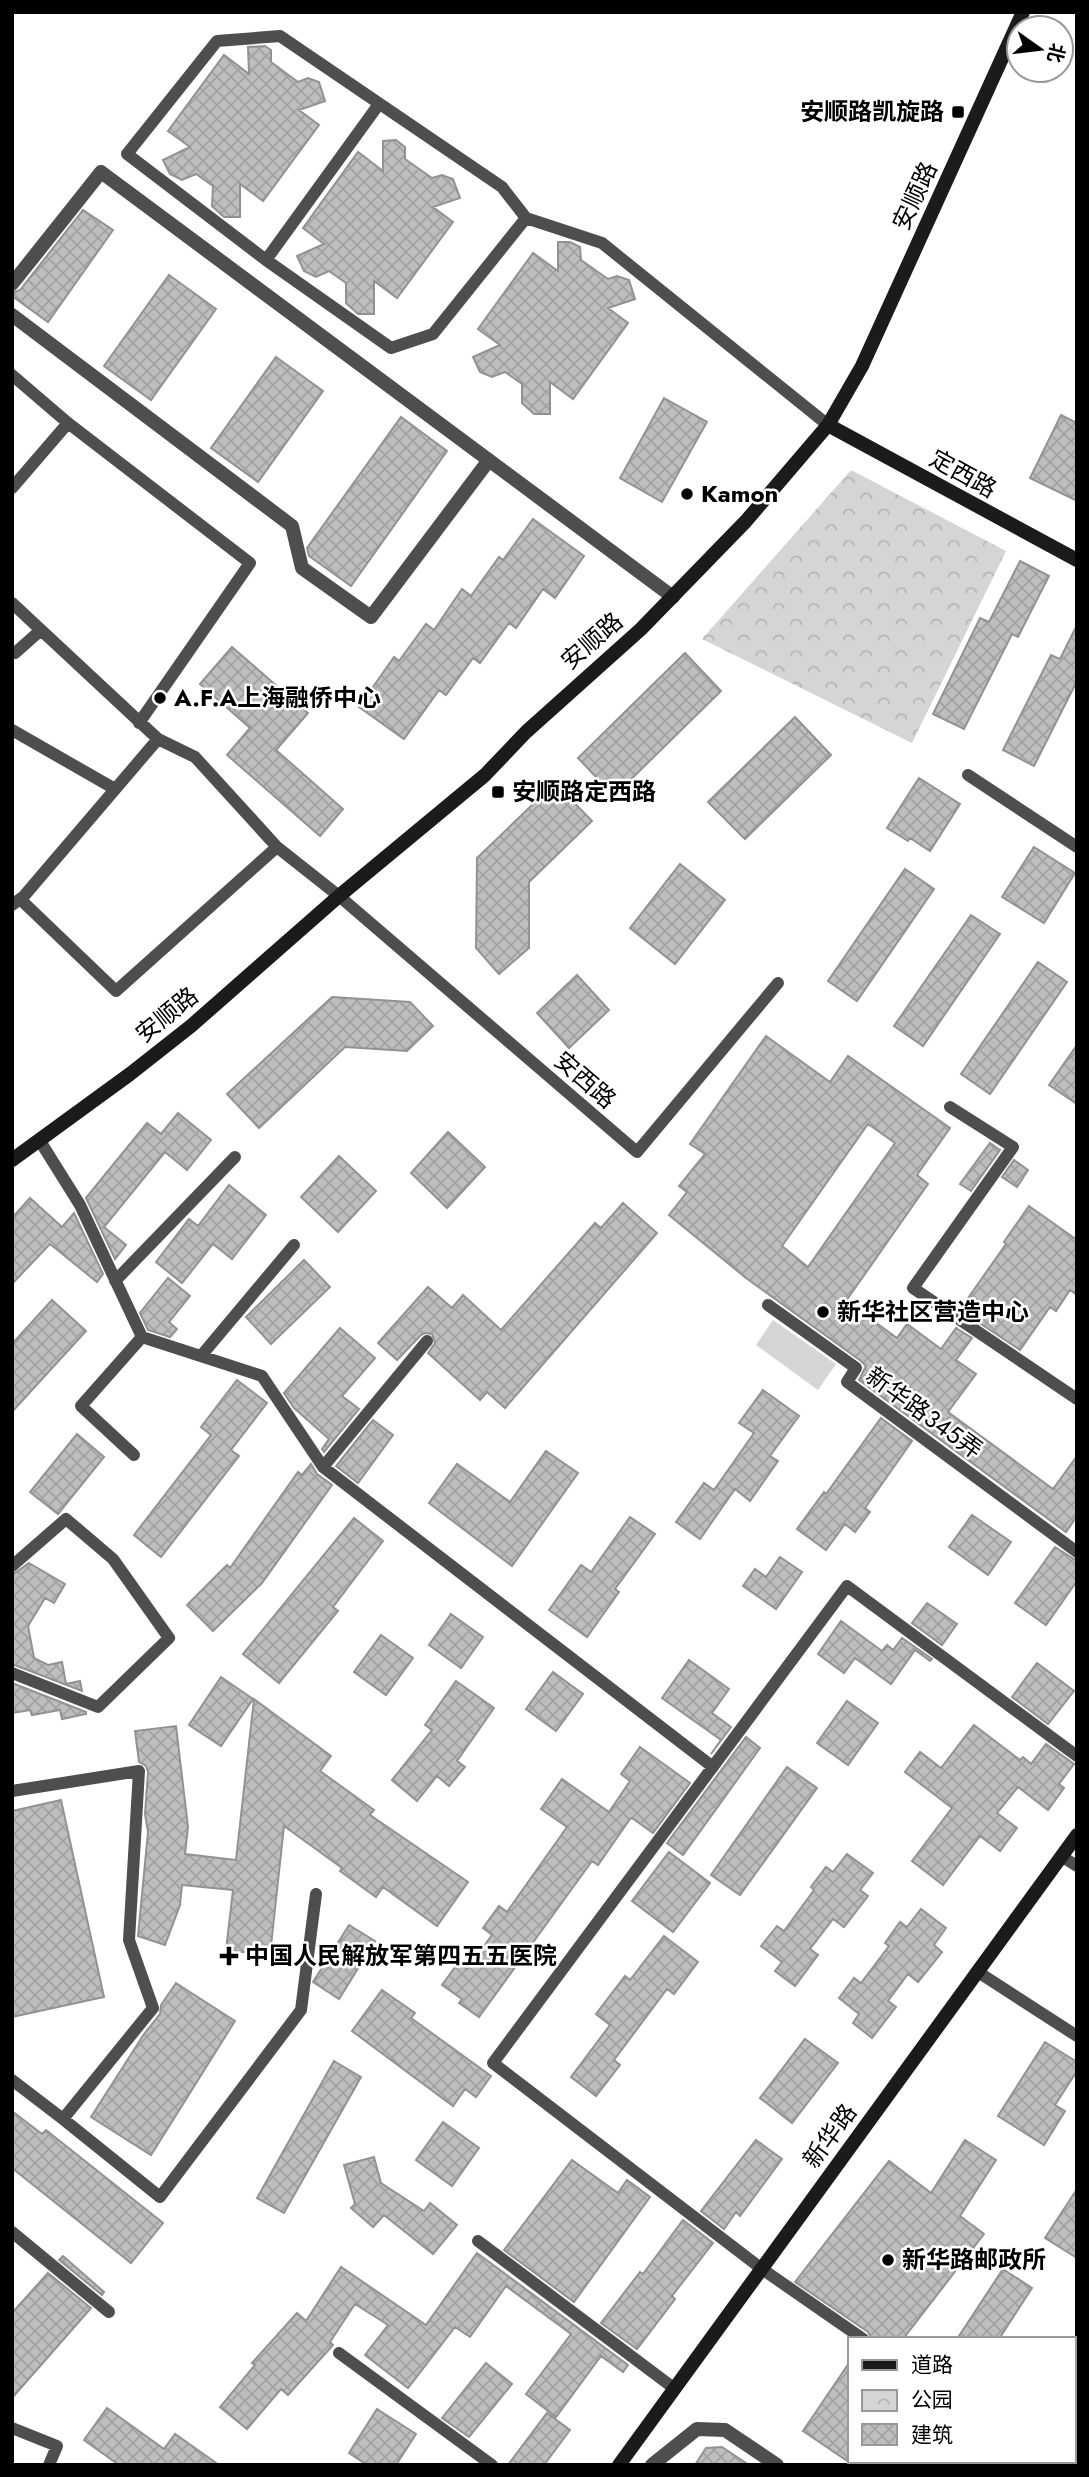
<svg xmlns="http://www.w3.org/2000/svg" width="1089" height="2477" font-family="Jost,'Noto Sans SC',sans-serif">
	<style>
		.park { fill: url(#park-crowns) }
		.pitch { fill: #d5d5d5 }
		.building { fill: url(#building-cross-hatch); stroke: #929292; stroke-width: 2; fill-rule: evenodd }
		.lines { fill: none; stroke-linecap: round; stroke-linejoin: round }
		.lane { stroke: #4e4e4e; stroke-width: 12 }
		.street { stroke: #4e4e4e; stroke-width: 14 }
		.secondary { stroke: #1b1b1b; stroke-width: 14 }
		.poi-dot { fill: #000; stroke: #fff; stroke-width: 2.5 }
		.labels { text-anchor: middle; stroke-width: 5; stroke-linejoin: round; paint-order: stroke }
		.poi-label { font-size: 24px; font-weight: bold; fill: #000; stroke: #fff; text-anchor: start }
		.street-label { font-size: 24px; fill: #000; stroke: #fff }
	</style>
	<defs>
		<pattern id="park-crowns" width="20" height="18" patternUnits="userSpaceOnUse" patternTransform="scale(1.75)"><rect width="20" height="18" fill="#d5d5d5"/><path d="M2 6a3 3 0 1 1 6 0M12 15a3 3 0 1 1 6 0" fill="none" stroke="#b5b5b5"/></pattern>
		<pattern id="building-cross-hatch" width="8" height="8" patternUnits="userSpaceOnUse" patternTransform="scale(1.75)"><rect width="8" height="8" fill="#bebebe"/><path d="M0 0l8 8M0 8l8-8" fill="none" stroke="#a2a2a2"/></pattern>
	</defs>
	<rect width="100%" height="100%" fill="#fff"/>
	<path class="park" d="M851,470l155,81 -94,192 -210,-104z"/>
	<path class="pitch" d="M773,1320l63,44 -18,26 -62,-45z"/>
	<path class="building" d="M265,46l6,4v12l27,20 10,-4 11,4 6,19 -26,9 20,15 -56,76 -23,-17v33h-16l-12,-11 1,-20 -17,-12 -14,6 -12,-6 -7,-14 27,-13 -22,-16 56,-76 25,19 -1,-27z
		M396,140l9,7v12l27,19 10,-3 11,4 7,19 -27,9 20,15 -56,76 -23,-17v33h-16l-12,-11v-20l-17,-12 -13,6 -12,-6 -7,-15 27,-12 -21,-16 55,-76 25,19v-30z
		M83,210l30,20 -65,92 -36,-26v-3l8,-3z
		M558,242h12l10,5 1,13 27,19 9,-3 12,4 6,19 -27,9 20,15 -55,76 -23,-17v32h-16l-12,-11v-19l-17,-12 -13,5 -12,-5 -7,-15 27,-12 -22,-16 55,-76 25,18z
		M169,275l47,34 -65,91 -47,-34z
		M276,357l47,34 -65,91 -47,-34z
		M664,398l43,24 -45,80 -42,-24z
		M1061,415l16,8v78l-47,-23z
		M401,417l46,34 -96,135 -42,-30 -2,-8z
		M533,519l51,37 -29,42 -12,-9 -27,39 -7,-5 -29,40 -7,-5 -27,37 -7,-5 -35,49 -45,-32 35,-50 5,4 27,-37 8,6 28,-41 9,7 28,-39 4,3z
		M1020,561l29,15 -31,61 -6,-3 -48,95 -31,-15 47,-96 9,4z
		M1077,625v56l-43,85 -31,-16 48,-95 9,4z
		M232,647l76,66 -32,37 67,59 -23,27 -93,-81 23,-27 -50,-44z
		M685,653l36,38 -107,105 -36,-38z
		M795,717l36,38 -86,84 -37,-37z
		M919,778l41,26 -30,47 -20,-13 -2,3 -21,-13z
		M555,783l37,38 -63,61v66l-30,26 -23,-26 1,-90z
		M1034,847l41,26 -31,50 -42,-26z
		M680,864l45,36 -50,64 -45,-36z
		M905,869l29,20 -77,112 -29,-20z
		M971,915l29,19 -77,112 -29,-20z
		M1038,962l29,20 -77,112 -29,-20z
		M577,975l32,35 -40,38 -32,-35z
		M332,997l78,5 23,24 -26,25 -62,-4 -86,81 -32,-34z
		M766,1036l64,46 18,-26 102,72 -33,47 11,9 -82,117 51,37 10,-14 34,25 15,-21 16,10 -16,22 20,14 -28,38 105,77 24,-33v60l-11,16 -207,-152 7,-14 -5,-5 -115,-83 -77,-63 18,-23 -8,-6 26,-32 -15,-10zM868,1124l27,19 -87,124 -26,-21z
		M1077,1045v59l-28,-19z
		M178,1113l33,27 -24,30 -22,-18 -61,75 22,18 -11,14 -29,-61 61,-75 14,11z
		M448,1132l37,35 -38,41 -36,-35z
		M990,1143l10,7 -29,41 -11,-7z
		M339,1156l37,35 -38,41 -37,-35z
		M1014,1160l14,10 -11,17 -15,-10z
		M229,1185l37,30 -34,44 -19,-15 -31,39 -26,-21 33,-43 9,7z
		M30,1198l32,29 12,-14 29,61 -6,8 -47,-38 -38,40v-66z
		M623,1203l34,30 -152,175 -18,-16 -7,8 -52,-47 7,-10 -3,-9 -7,-1 -4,2 -24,25 -19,-17 50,-56 24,21 11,-13 38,35 94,-107 6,5z
		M1029,1206l48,34v55l-7,-5 -14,21 -6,-4 -30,43 -54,-36 6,-9 -6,-4 40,-57 -2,-2z
		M304,1260l26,27 -59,57 -25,-27z
		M168,1278l22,18 -21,26 8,7 -7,8 -22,-7 -8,-17z
		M52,1300l34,31 -74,81v-68z
		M340,1328l35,30 -33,38 17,13 -35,43 -2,-3 7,-10 -35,-31 -10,-15z
		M237,1380l30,23 -36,47 8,6 -78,101 -27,-22 77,-100 -10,-8z
		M763,1390l36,26 -29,40 8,5 -28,40 -15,-12 -35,50 -24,-17 28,-39 10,7 40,-57 -15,-10z
		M881,1418l31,23 -47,67 5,4 -15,20 -10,-8 -19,26 -29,-21 27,-37 2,2z
		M373,1420l20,15 -35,48 -22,-17z
		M77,1434l27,23 -46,57 -28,-22z
		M546,1451l32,22 -66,93 -83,-63 28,-39 53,38z
		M311,1464l6,10 15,11 -70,98 -49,48 -26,-26 40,-40 3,3 68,-96 4,3z
		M972,1515l39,27 -23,33 -39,-28z
		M630,1517l25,17 -40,55 4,3 -32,45 -38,-27 32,-45 10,7z
		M354,1518l29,23 -50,66 5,4 -59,72 -36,-29z
		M1055,1547l22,14v20l-31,44 -31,-22z
		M780,1557l22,15 -26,37 -33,-23 12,-17 11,8z
		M29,1563l36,21 -11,19 -9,-5 -17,28 6,32 14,7 14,-3 4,22 14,-3 2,10 -70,-27v-89z
		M927,1603l30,21 -15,21 -30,-22z
		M451,1614l32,23 -22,31 -32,-23z
		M841,1621l41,30 5,-6 6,5 9,-12 30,21 -2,2 -15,-11 -24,34 -36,-26 -11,15 -26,-19z
		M381,1635l32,23 -27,37 -32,-23z
		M689,1660l40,29 -17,24 19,14 -20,27 10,-14 -59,-42z
		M1037,1663l37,28 -26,33 -36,-27z
		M553,1672l30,22 -27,37 -30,-22z
		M221,1677l32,22 -32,47 -32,-21z
		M456,1681l38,27 -37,53 8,6 -16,19 -12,-10 -20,25 -25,-21 40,-50 -7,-5z
		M12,1683l74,29v2l-24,5 -2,-9 -28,5 -2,-5 -18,3z
		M254,1699l77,57 -11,15 54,39 -4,5 98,67 -31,44 -54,-39 -7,10 -36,-26 2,-3 -58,-42 -14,129 -44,-5 7,-60 -51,-5 -2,20 -15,40 -27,-9 10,-104 -3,-18 3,-42 -2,-6 -7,-4 -4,-31 41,-5 12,101 -3,27 51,6z
		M847,1701l31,22 -30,42 -31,-22z
		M974,1725l46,35 3,-3 8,7 15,-20 28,20 -15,20 5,4 -16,22 -30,-23 -21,26 20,15 -17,23 -20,-15 -37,49 -31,-24 40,-53 -47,-36 15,-20 21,16z
		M746,1737l14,11 -77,107 -16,-12z
		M640,1747l50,36 -37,50 -21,-15 -2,1 -32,46 -6,-4 -113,156 -20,-14 3,-4 -20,-14 16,-22 9,6 25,-34 -9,-7 16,-22 8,6 60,-85 -26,-18 21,-30 47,33 21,-31 -9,-7z
		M787,1767l30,21 -77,107 -29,-20z
		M61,1800l43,197 -92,20v-206z
		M669,1852l41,31 -37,49 -41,-31z
		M847,1854l26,19 -13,17 8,6 -24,31 -11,-8 -23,30 8,6 -23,31 -20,-15 7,-9 -21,-16 16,-20 7,5 30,-41 -3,-3 15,-20 7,5z
		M921,1909l25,19 -12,17 8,7 -24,30 -10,-8 -20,27 8,6 -24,31 -19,-15 6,-9 -20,-16 15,-20 7,5 28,-37 -4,-3 15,-21 7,5z
		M349,1925l26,16 -36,58 -26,-17z
		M664,1936l34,26 -24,32 -7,-5 -53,71 6,5 -24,31 -25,-19 39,-52 -14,-11 29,-38 5,4z
		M176,1983l59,38 -84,134 -60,-38 53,-83 16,-20 1,-9z
		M382,1990l33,23 -4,5 80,58 -15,21 -11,-8 -12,17 -101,-75z
		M805,2039l33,24 -46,60 -32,-25z
		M1045,2042l32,20v9l-22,34 10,6 -21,34 -46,-29z
		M334,2061l27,16 -77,136 -27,-15z
		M12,2111l30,23 4,-4 117,93 -32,40 -119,-95z
		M443,2122l36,26 -27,38 -36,-26z
		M756,2140l26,19 -42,57 -4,-4 -12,17 -23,-18z
		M965,2140l31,20 -36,56 24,18 -81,105h-31l-4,-7 -73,-50 94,-121 42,32z
		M374,2157l7,26 43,28 6,-8 27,22 -24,29 -49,-39 -11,12 -22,-19 4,-4 -11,-39z
		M572,2160l46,33 9,-13 23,17 -76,105 -70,-52z
		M1077,2189v69l-32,-20z
		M683,2220l30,23 -41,53 3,3 -38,50 -36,-26 39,-51 3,2z
		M477,2253l151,112 -5,7 -22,-16 -45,61 -30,-23 45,-60 -65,-48 -36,51 -15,-10 -47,61 -43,-33 23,-30 -33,-21 -25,38 3,3 -45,50 -7,-6 -34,40 -27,-22 35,-42 -3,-2 45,-50 9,8 35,-54 85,58z
		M63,2256l41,36 -2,3 -43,-35z
		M1003,2269l29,19 -33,51h-42z
		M48,2273l43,35 -79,90v-85z
		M486,2363l26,21 -43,53 -27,-19z
		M849,2363v99l-46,-31z
		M107,2408l57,41 11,-15 44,31h-100l-35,-25z
		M377,2409l39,25 -20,31h-29l-18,-12z
		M547,2413l23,17 -26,35h-36z
		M722,2447l27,18h-54l11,-17z"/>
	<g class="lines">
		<path class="lane" d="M526,218l-93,116 -42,14 -125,-88 -139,-106 90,-113 63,-5 222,151 24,31 76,25 226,182
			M266,260l113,-156
			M12,375l56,48 182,140 -111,160
			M12,488l56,-65
			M12,603l146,136 37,18 82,90 62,49 298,256 141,-169
			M15,653l26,-23
			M12,730l103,59
			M968,775l109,72
			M20,899l96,92 161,-144
			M12,905l12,-9 134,-157
			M950,1107l63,40 -100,141 164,111
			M40,1141l40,64 62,132 120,39 61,91 390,300
			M115,1281l120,-124
			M768,1305l88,63 -9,14 230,170
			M201,1356l93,-111
			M134,1455l-53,-49 61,-69
			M323,1467l104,-126
			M12,1566l54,-47 47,40 56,79 -71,69 -86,-34
			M12,1791l127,-20 -10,169 24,68 -90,111 -51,-39
			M1061,1856l16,10
			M978,1972l99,64
			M63,2119l97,78 141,-187 15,-116
			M12,2232l97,80
			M478,2241l197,148
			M863,2339l-101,-70 -269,-206 354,-477 230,170
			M339,2353l153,112
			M12,2428l45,18 -8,19
			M1042,2461l5,4"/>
		<path class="street" d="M12,284l89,-112 572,425
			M12,315l280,211 10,42 69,49 118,-157
			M652,2465l45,-36 28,1 52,35"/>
		<path class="secondary" d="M828,425l249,135
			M12,1160l118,-86 61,-48 148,-130 146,-121 41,-43 115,-103 105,-108 82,-96 34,-59 161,-354
			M619,2465l458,-630"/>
	</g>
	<g class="poi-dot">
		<rect x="951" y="105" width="14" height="14" rx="3.5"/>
		<circle cx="687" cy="494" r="7"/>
		<circle cx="160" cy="698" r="7"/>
		<rect x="491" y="785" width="14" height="14" rx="3.5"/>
		<circle cx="823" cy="1312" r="7"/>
		<path d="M225.5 1945.5h7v7h7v7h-7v7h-7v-7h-7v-7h7z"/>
		<circle cx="888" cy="2260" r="7"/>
	</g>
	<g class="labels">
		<g class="poi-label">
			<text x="944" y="120" text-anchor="end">安顺路凯旋路</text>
			<text x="701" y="502">Kamon</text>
			<text x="174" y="706">A.F.A上海融侨中心</text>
			<text x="512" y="800">安顺路定西路</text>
			<text x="837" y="1320">新华社区营造中心</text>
			<text x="245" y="1964">中国人民解放军第四五五医院</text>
			<text x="902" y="2268">新华路邮政所</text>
		</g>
		<g class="street-label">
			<text transform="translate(915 196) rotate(-65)" y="8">安顺路</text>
			<text transform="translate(963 474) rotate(29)" y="8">定西路</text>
			<text transform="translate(592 641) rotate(-41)" y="8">安顺路</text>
			<text transform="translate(167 1015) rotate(-39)" y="8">安顺路</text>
			<text transform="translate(585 1080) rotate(41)" y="8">安西路</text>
			<text transform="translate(924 1413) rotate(36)" y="8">新华路345弄</text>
			<text transform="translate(830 2136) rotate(-54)" y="8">新华路</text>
		</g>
	</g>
	<rect width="1089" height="2477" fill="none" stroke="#000000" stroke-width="28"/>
	<rect x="848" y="2337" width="228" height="126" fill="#ffffff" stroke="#999999" stroke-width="2"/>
	<rect x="862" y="2360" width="35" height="10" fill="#1b1b1b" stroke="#999999" stroke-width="2"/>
	<text x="911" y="2372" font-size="21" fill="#000000">道路</text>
	<rect x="862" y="2390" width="35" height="21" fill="url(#park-crowns)" stroke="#999999" stroke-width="2"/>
	<text x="911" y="2407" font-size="21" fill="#000000">公园</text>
	<rect x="862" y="2424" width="35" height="21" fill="url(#building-cross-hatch)" stroke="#999999" stroke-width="2"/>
	<text x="911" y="2442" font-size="21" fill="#000000">建筑</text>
	<g transform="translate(1040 49) rotate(104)"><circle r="33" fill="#ffffff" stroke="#999999" stroke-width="2"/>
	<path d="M0-5L12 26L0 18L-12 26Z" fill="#000000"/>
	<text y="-10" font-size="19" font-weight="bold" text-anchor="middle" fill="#000000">北</text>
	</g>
</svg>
